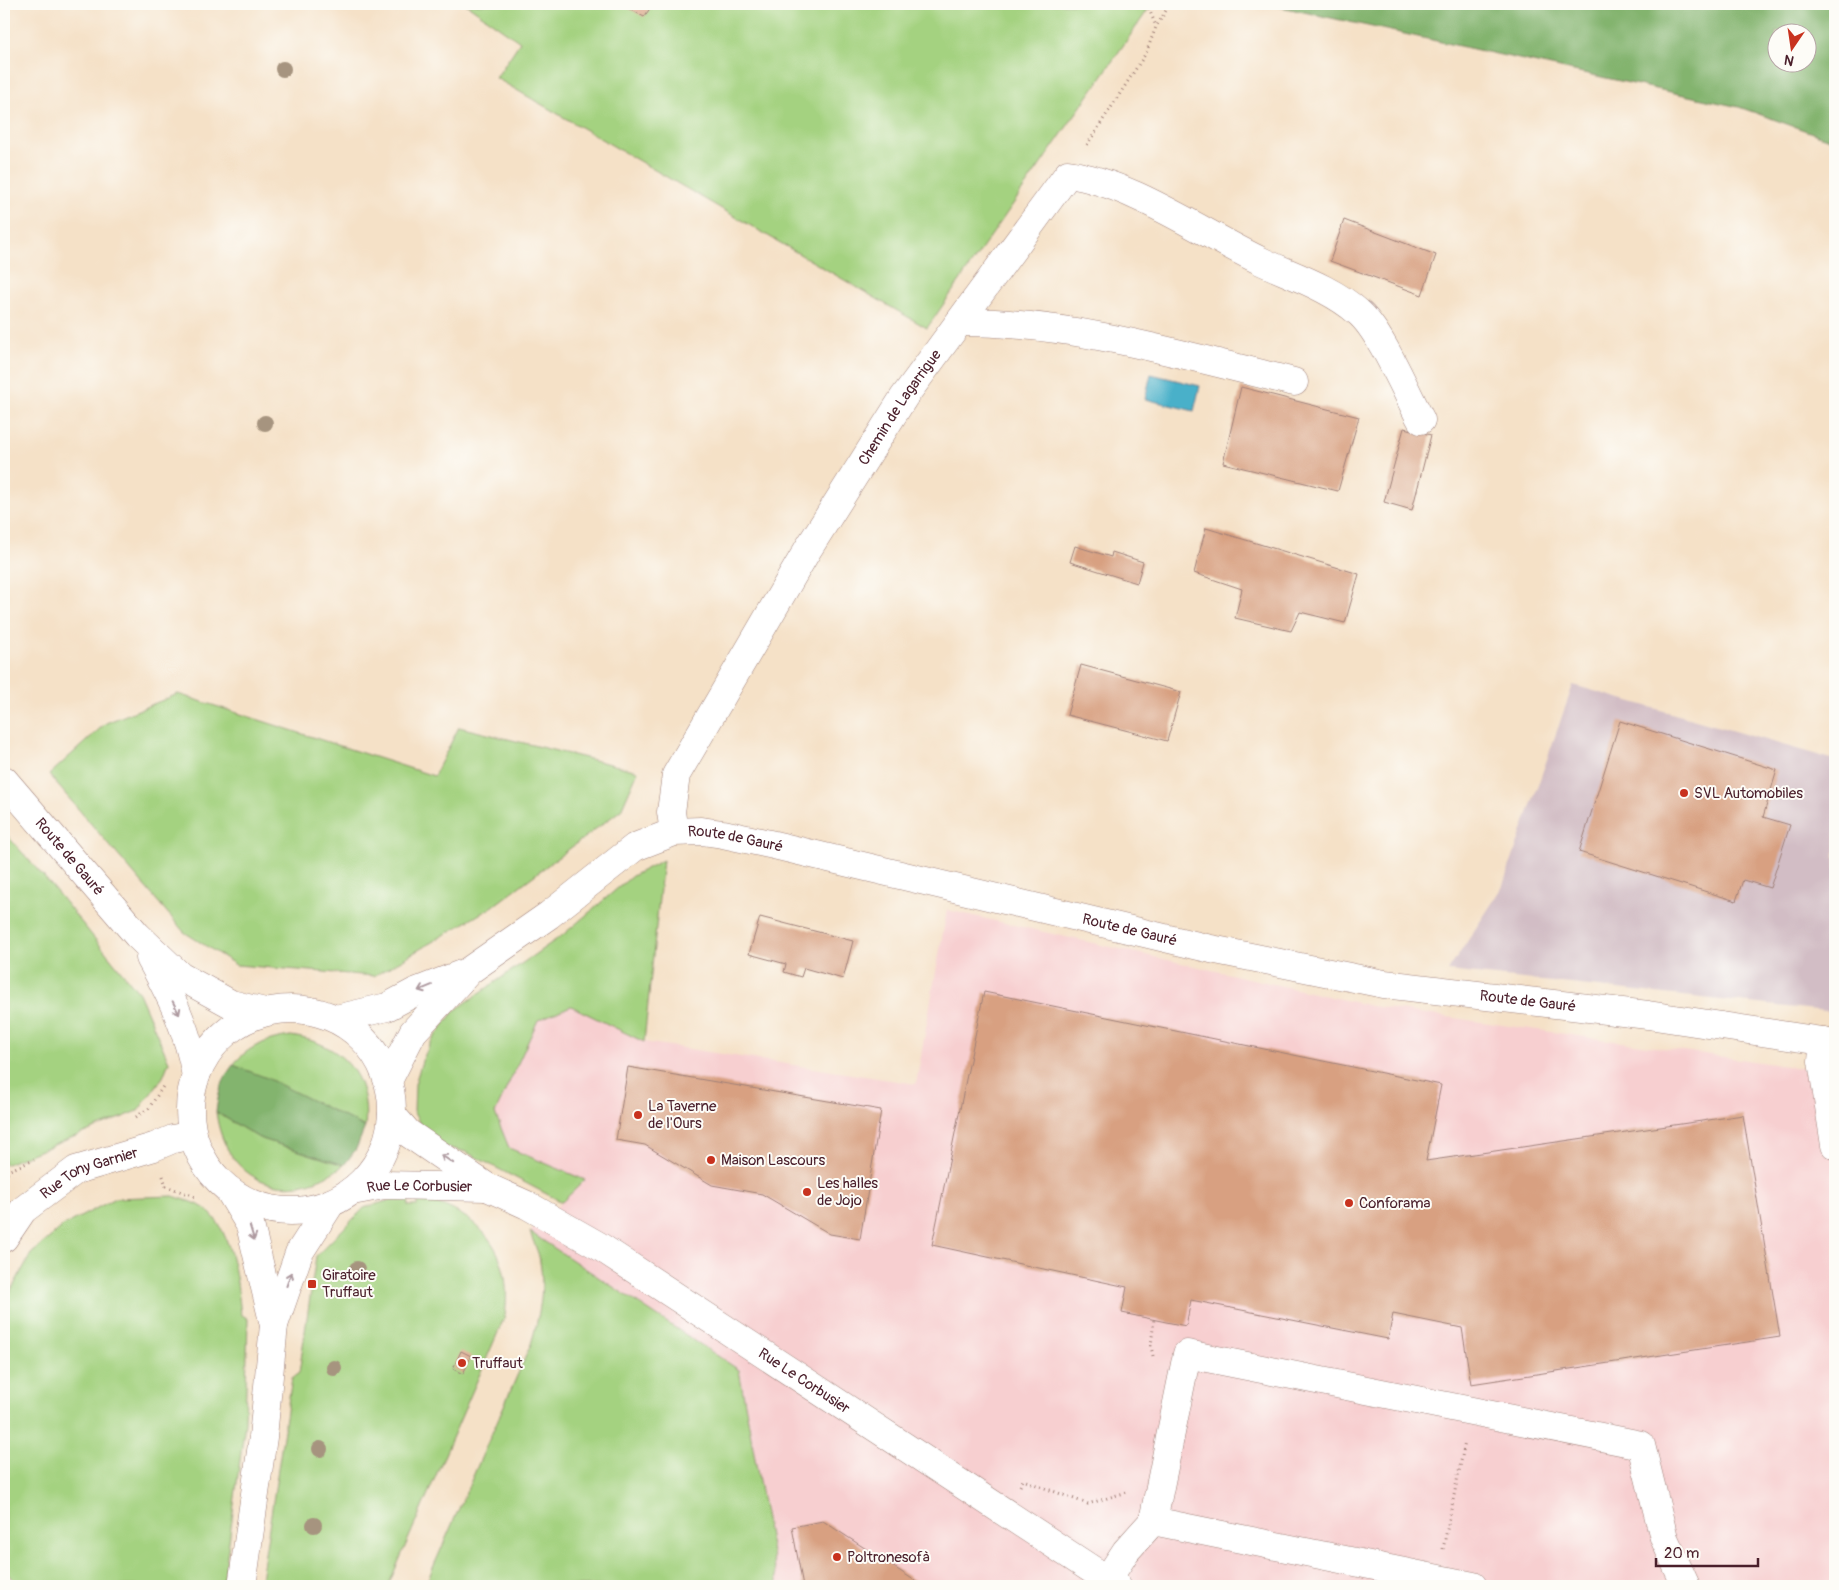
<svg xmlns="http://www.w3.org/2000/svg" width="1839" height="1590" font-family="Pangolin,sans-serif">
	<style>
		.built { fill: #f7cfd0 }
		.industrial { fill: #d2bdc5 }
		.green { fill: #a4d280; stroke: #777856 }
		.forest { fill: #83b46e; stroke: #666a4c; fill-rule: evenodd }
		.water { fill: #49b0c9; stroke: #4a687a }
		.building { fill: #d8a081 }
		.lines { fill: none; stroke-linecap: round; stroke-linejoin: round }
		.minor-casing { stroke: #a08079; stroke-width: 29 }
		.path { stroke: #a08079; stroke-width: 3; stroke-dasharray: 1 4; stroke-linecap: butt }
		.minor { stroke: #fff; stroke-width: 28 }
		.tree { fill: #a6947f }
		.oneway { stroke: #ae9aa0 }
		.poi-dot { fill: #c8321e; stroke: #fdfcf7; stroke-width: 2 }
		.labels { text-anchor: middle; stroke-width: 4; stroke-linejoin: round; paint-order: stroke }
		.street-label { font-size: 15px; fill: #4a1f2b; stroke: #fdfcf7 }
		.poi-label { font-size: 15px; fill: #4a1f2b; stroke: #fdfcf7; text-anchor: start }
	</style>
	<rect width="100%" height="100%" fill="#fdfcf7"/>
	<filter id="ink" filterUnits="userSpaceOnUse"><feTurbulence type="fractalNoise" baseFrequency=".02" numOctaves="2"/><feDisplacementMap in="SourceGraphic" scale="10" xChannelSelector="R" yChannelSelector="G"/><feConvolveMatrix kernelMatrix="1 2 1 2 8 2 1 2 1" color-interpolation-filters="sRGB"/></filter>
	<filter id="wash" filterUnits="userSpaceOnUse"><feTurbulence type="fractalNoise" baseFrequency=".0096" numOctaves="4" result="noise"/><feDisplacementMap in="SourceGraphic" scale="20" xChannelSelector="R" yChannelSelector="G"/><feGaussianBlur stdDeviation="1.12" result="paint"/><feColorMatrix in="noise" values="0 0 0 0 0 0 0 0 0 0 0 0 0 0 0 0 0 1.4 0 .05"/><feComposite in="paint" operator="in"/></filter>
	<g filter="url(#wash)">
		<rect width="100%" height="100%" fill="#f5e1c7"/>
		<path class="built" d="M947,910l424,96 464,67v513h-1057l-39,-216 -209,-138 55,-52 -76,-32 -14,-35 42,-93 34,-14 73,36 272,42z
			M4,1572l18,14h-18z"/>
		<path class="industrial" d="M1573,685l262,75v252l-387,-41 54,-83z"/>
		<path class="green" d="M466,4h686l-225,324 -431,-250 24,-36z
			M178,694l256,82 25,-49 179,44 -17,39 -129,97 -118,69 -138,-11 -52,-33 -135,-157 57,-52z
			M4,832l47,53 88,108 30,69 -6,15 -25,34 -134,54z
			M663,860l-19,182 -73,-36 -33,14 -43,93 14,35 76,32 -23,22 -96,-50 -20,-5 -22,-16 -10,-18 1,-29 7,-23 9,-19 23,-31 110,-77 68,-58z
			M291,1036c50,7 80,39 74,91l-132,-62c15,-19 35,-26 58,-29z
			M216,1112l43,26 85,27c-56,42 -119,18 -128,-53z
			M173,1196c8,3 18,5 26,9 33,17 38,76 42,109l7,5 -3,104 -22,163h-201l-18,-14v-269l27,-49 32,-28 53,-28z
			M409,1198l-1,8h9l1,-8c62,14 96,53 87,118l-117,270h-128l32,-208 7,-5 17,-117 48,-48 29,-9z
			M530,1232l209,138 39,216h-353l106,-242c8,-27 14,-54 9,-82 -1,-10 -7,-20 -10,-30z"/>
		<path class="forest" d="M1267,4h568v137l-96,-34zM1776,32h30v30h-30z
			M233,1065l34,13 98,49 -9,22 -12,16 -85,-27 -43,-26c2,-18 6,-33 17,-47z"/>
		<path class="water" d="M1151,374l49,12 -6,25 -49,-12z"/>
		<g id="blocks">
			<path class="building" d="M621,4h32l-9,13z
				M1344,220l92,35 -14,40 -92,-34z
				M1241,387l118,30 -21,74 -115,-28z
				M1404,428l27,7 -19,75 -28,-8z
				M1206,528l153,46 -14,49 -45,-11 -9,19 -56,-13 7,-29 -48,-16z
				M1075,546l36,11 1,-5 31,10 -6,21 -67,-21z
				M1081,665l100,27 -14,49 -100,-26z
				M1620,721l157,49 -14,47 27,8 -20,63 -27,-8 -7,21 -157,-49z
				M760,917l93,24 -10,38 -39,-11 -3,9 -17,-5 2,-8 -37,-10z
				M984,992l457,93 -15,76 317,-46 37,222 -309,47 -9,-56 -69,-14 -5,25 -197,-39 -5,26 -64,-13 5,-26 -195,-42z
				M628,1067l253,43 -21,129 -30,-5 -68,-40 -50,-9 -67,-40 -29,-5z
				M461,1351l10,5 -8,18 -10,-5z
				M823,1521l100,65h-120l-11,-59z"/>
		</g>
	</g>
	<g filter="url(#ink)">
		<use href="#blocks" fill-opacity="0" stroke="#a08079" stroke-width="1"/>
		<g class="lines">
			<g class="minor-casing">
				<g id="minor">
					<path d="M960,322c114,0 224,33 334,60"/>
					<path id="s1" d="M4,780l133,155 43,41 51,28 34,8"/>
					<path id="s2" d="M674,832l-3,-20 5,-37 132,-226 96,-152 164,-223c63,9 134,59 193,87 32,15 70,27 97,51 22,18 48,80 63,108"/>
					<path d="M150,958c22,40 38,72 46,118"/>
					<circle cx="291" cy="1110" r="101"/>
					<path d="M336,1019l51,-12 28,-15 49,-19"/>
					<path d="M1824,1041l-2,20 13,84"/>
					<path id="s3" d="M388,1081l25,-49 57,-62 79,-55 86,-68 39,-15 27,-1 22,3 51,11 437,104 173,35 264,31 187,28"/>
					<path id="s4" d="M392,1115l16,18 79,54 40,18 72,41 518,340"/>
					<path d="M229,1190l21,35 24,100"/>
					<path id="s5" d="M352,1191l32,-6 103,2"/>
					<path id="s6" d="M4,1238l19,-28 53,-40 78,-23 19,-8 20,-4"/>
					<path d="M1153,1521l34,-167 454,91 23,93 22,48"/>
					<path d="M1107,1580l19,-29 27,-30 320,65"/>
					<path d="M242,1586l21,-149 11,-112 25,-72 32,-50"/>
				</g>
			</g>
			<path class="path" d="M1147,4l9,22
				M1087,145l59,-92 10,-26 14,-23
				M136,1117l13,-9 15,-23
				M163,1176l3,10 32,12
				M4,1177l6,-7 24,-10
				M1153,1356l-2,-10 3,-27
				M1020,1486l3,-6 65,24 39,-12
				M1443,1549l22,-107"/>
			<use href="#minor" class="minor"/>
		</g>
		<g class="tree">
			<circle cx="283" cy="69" r="8"/>
			<circle cx="265" cy="423" r="8"/>
			<circle cx="357" cy="1269" r="8"/>
			<circle cx="334" cy="1368" r="8"/>
			<circle cx="320" cy="1449" r="8"/>
			<circle cx="314" cy="1525" r="8"/>
		</g>
		<defs><path id="oneway-shaft" d="M-6 0H5M1.5-3L5.5 0L1.5 3" fill="none" stroke-width="1.6" stroke-linecap="round" stroke-linejoin="round" transform="scale(1.25)"/></defs>
		<g class="oneway">
			<use href="#oneway-shaft" transform="translate(425 988) rotate(158)"/>
			<use href="#oneway-shaft" transform="translate(176 1008) rotate(63)"/>
			<use href="#oneway-shaft" transform="translate(447 1159) rotate(-146)"/>
			<use href="#oneway-shaft" transform="translate(252 1233) rotate(73)"/>
			<use href="#oneway-shaft" transform="translate(289 1279) rotate(-70)"/>
		</g>
	</g>
	<g class="poi-dot">
		<circle cx="1684" cy="793" r="5"/>
		<circle cx="638" cy="1115" r="5"/>
		<circle cx="711" cy="1160" r="5"/>
		<circle cx="807" cy="1192" r="5"/>
		<circle cx="1349" cy="1203" r="5"/>
		<rect x="307" y="1279" width="10" height="10" rx="2.5"/>
		<circle cx="462" cy="1363" r="5"/>
		<circle cx="837" cy="1557" r="5"/>
	</g>
	<g class="labels">
		<g class="street-label">
			<text dy="5" stroke="none"><textPath href="#s2" startOffset="488">Chemin de Lagarrigue</textPath></text>
			<text dy="5" stroke="none"><textPath href="#s3" startOffset="449">Route de Gauré</textPath></text>
			<text dy="5" stroke="none"><textPath href="#s1" startOffset="101">Route de Gauré</textPath></text>
			<text dy="5" stroke="none"><textPath href="#s3" startOffset="854">Route de Gauré</textPath></text>
			<text dy="5" stroke="none"><textPath href="#s3" startOffset="1259">Route de Gauré</textPath></text>
			<text dy="5" stroke="none"><textPath href="#s6" startOffset="111">Rue Tony Garnier</textPath></text>
			<text dy="5" stroke="none"><textPath href="#s5" startOffset="68">Rue Le Corbusier</textPath></text>
			<text dy="5" stroke="none"><textPath href="#s4" startOffset="492">Rue Le Corbusier</textPath></text>
		</g>
		<g class="poi-label">
			<text x="1694" y="798">SVL Automobiles</text>
			<text x="648" y="1111">La Taverne<tspan x="648" dy="17">de l'Ours</tspan></text>
			<text x="721" y="1165">Maison Lascours</text>
			<text x="817" y="1188">Les halles<tspan x="817" dy="17">de Jojo</tspan></text>
			<text x="1359" y="1208">Conforama</text>
			<text x="322" y="1280">Giratoire<tspan x="322" dy="17">Truffaut</tspan></text>
			<text x="472" y="1368">Truffaut</text>
			<text x="847" y="1562">Poltronesofà</text>
		</g>
	</g>
	<rect width="1839" height="1590" fill="none" stroke="#fdfcf7" stroke-width="20"/>
	<g transform="translate(1792 48) rotate(193)"><circle r="24" fill="#fdfcf7" stroke="#b5a4a5"/>
	<path d="M0-4L9 19L0 12L-9 19Z" fill="#c8321e"/>
	<text y="-8" font-size="14" font-weight="bold" text-anchor="middle" fill="#4a1f2b">N</text>
	</g>
	<path d="M1656 1558v8h102v-8" fill="none" stroke="#4a1f2b" stroke-width="2.5"/>
	<text x="1664" y="1558" font-size="15" fill="#4a1f2b" stroke="#fdfcf7" stroke-width="4" paint-order="stroke">20 m</text>
</svg>
